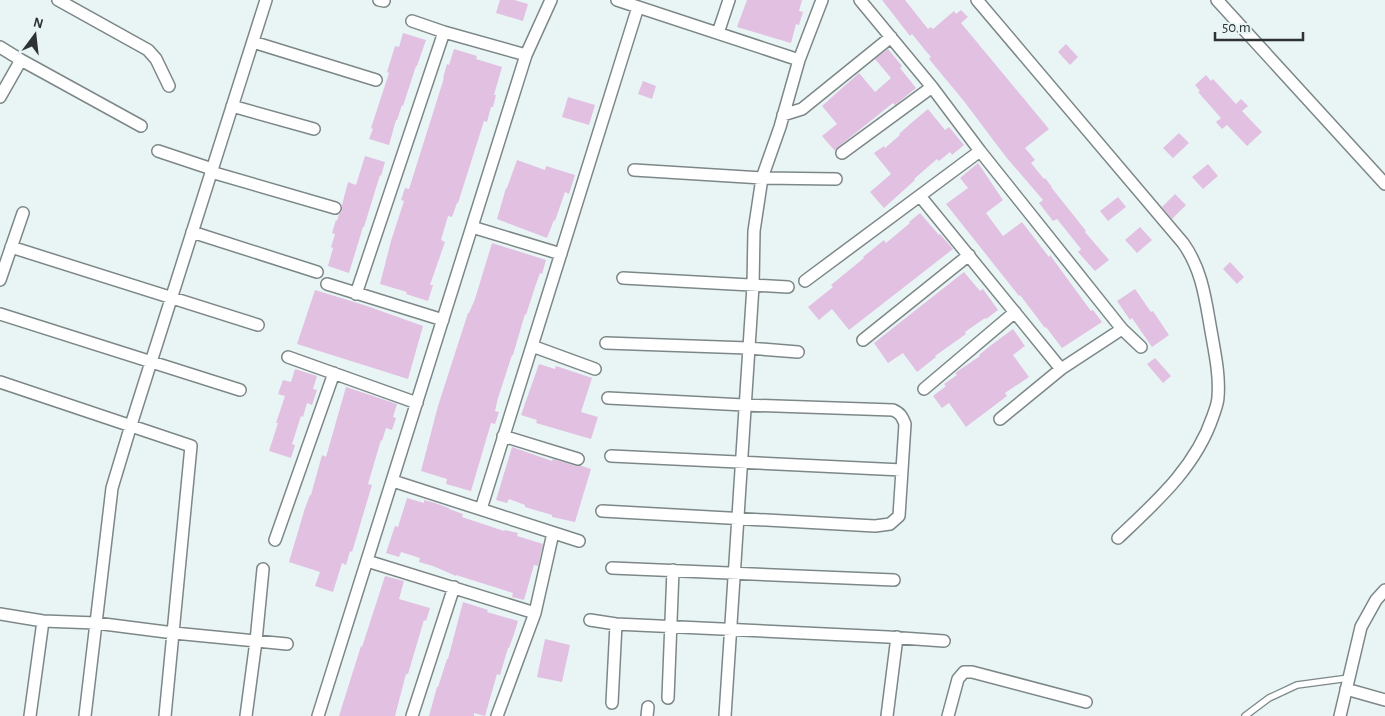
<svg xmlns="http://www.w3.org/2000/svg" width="1385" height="716" font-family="'Alegreya Sans',sans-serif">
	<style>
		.building { fill: #e1c0e2 }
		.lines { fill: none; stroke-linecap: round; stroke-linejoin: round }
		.lane-casing { stroke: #7d8788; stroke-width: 8 }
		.street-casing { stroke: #7d8788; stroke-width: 14 }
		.lane { stroke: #fff; stroke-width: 5.5 }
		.street { stroke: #fff; stroke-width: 11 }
	</style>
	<rect width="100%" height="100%" fill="#e9f5f5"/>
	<path class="building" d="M500,0h14l14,4 -5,17 -27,-8z
		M747,0h55l-3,11 4,1 -4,13 -3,-1 -5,19 -54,-16z
		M882,0h23l23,29 3,-2 2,2 21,-18 2,3 5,-4 7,7 -7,6 88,106 -24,19 10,12 -4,3 13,16 1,-1 7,9h-1l35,44 -1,1 24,28 -14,11 -17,-19 3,-3 -24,-30 -4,2 -14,-18 4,-3 -37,-43 -43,-57 -34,-41 2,-2 -6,-7 -13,-16 -2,2z
		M403,33l23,7 -9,26h-1l-13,40 -1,-1 -5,15h-1l-7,25 -20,-6 4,-10 -2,-1 18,-55 -2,-1 8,-26 4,1z
		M1066,44l12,13 -8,8 -12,-13z
		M454,49l23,7 -1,3 26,8 -8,28h2l-3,12h-2l-4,15 -3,-1 -26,82h-1l-5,14 -4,-1 -7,24 4,2 -15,43h3l-5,16 -22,-7 1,-2 -27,-8 11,-43 13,-40 -3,-1 4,-12 4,1 35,-111h-1l4,-14 2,1z
		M888,49l14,17 -2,2 16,20 -21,17 -2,-2 -55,44 -3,4 -13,-15 15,-12 -15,-18 37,-33 16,19 16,-14 -16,-19z
		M1206,75l5,6 2,-2 23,25 5,-5 7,7 -6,5 20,21 -15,14 -20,-21 -5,4 -6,-7 5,-4 -23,-26 2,-1 -5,-6z
		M643,81l13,5 -4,13 -14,-5z
		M568,97l27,8 -6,20 -27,-8z
		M928,109l17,21 4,-3 15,18 -12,10 -2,-3 -11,9 -2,-2 -23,20 1,1 -31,28 -14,-16 21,-18 -17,-21 10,-7 1,2 15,-13 -1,-1 11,-10z
		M1179,133l10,10 -16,15 -10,-10z
		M365,156l20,6 -4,14 -1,-1 -16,52h-1l-14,46 -21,-7 5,-18 -2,-1 4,-13 -3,-1 4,-13 1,1 2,-7 3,-3v-6l6,-23 8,3z
		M517,160l28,10 1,-4 29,9 -6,19 -4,-2 -10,29 -1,-1 -7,18 -50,-19 9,-31h1z
		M978,163l25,37 -17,13 17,23 19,-14 27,35 1,-2 8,11 33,45 2,-1 9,12 -40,26 -16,-21 -1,1 -25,-33 -1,1 -73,-92 22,-16 -8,-10z
		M1208,164l10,12 -15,13 -11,-12z
		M1175,194l11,11 -14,14 -10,-12z
		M1118,197l8,10 -18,14 -8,-10z
		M920,213l19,22 1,-1 13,15 -104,81 -17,-21 -13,11 -11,-13 25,-20 -2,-2 33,-27 -1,-1 21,-17 2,3 24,-20 -1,-1z
		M1140,227l12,13 -15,13 -12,-13z
		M492,243l54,17 -4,14 -2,-1 -5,14 -9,28 -1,-1 -12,41h-1l-14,43 -3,13 4,1 -4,12 -4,-1 -20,68 -25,-7 1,-5 -26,-8 17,-65 30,-93h1l6,-14z
		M1230,262l14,15 -7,7 -14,-15z
		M964,272l16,19 3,-2 15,21 -12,9 -1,-1 -20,14 1,2 -31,22 1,1 -19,15 -14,-19 -15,10 -14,-20z
		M1135,289l16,23 2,-1 16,24 -17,12 -20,-29 -2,2 -13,-19z
		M315,290l52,16 56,20 -15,53 -111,-35z
		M1013,329l12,17 -12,9 16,22 -24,16 2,3 -41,31 -17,-24 -7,5 -9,-12 13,-10 -2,-2 13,-9 -2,-2 25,-17 -1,-1 11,-9z
		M1155,358l16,18 -8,7 -16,-19z
		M539,364l16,5 1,-3 36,12 -11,34 17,5 -7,22 -55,-16 1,-3 -16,-5z
		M295,369l22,7 -4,13 4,1 -5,15 -5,-2 -4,14 -2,-1 -9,28 3,1 -4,13 -22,-7 9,-28h-2l9,-27 -7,-2 5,-14 8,2z
		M346,387l51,17 -4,13 3,1 -4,12 -6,-2 -4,13 -1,-1 -13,44 4,1 -20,67 -2,-1 -4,14 -4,-2 -9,29 -18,-6 5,-14 -31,-10 16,-54 5,-13h1l11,-40 4,2z
		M512,447l40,14 1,-2 23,7h6l9,3 -16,53 -23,-5v-2l-27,-8v-2l-16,-6 -2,4 -11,-3z
		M407,498l17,5v-3l11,3 14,5v1l14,5 -1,3 42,14 1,-1 13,3 -1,3 26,8 -5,22 -4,-1 -10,35 -12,-3 1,-4 -57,-18v1l-23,-10 -14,-4 1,-4 -19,-6 -2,5 -13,-4 9,-27 3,1z
		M385,576l19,5 -5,18 31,9 -4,13 -2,-1 -16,54h-2l-11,42h-56l22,-70 1,1z
		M463,602l25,8 -1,2 31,9 -4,13 -5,14h-1l-8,27 -3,-1 -12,42 -11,-3v3h-45l8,-29h1l9,-28h1z
		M545,639l25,6 -8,37 -25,-5z"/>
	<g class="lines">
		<g class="lane-casing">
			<path id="lane" d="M1245,716l24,-18 28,-13 52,-7"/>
		</g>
		<g class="street-casing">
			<path id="street" d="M58,0l90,50 8,9 13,27
				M379,0l5,1
				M617,0l182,60 23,-60
				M860,0l72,87 48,64 142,178 19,18
				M977,0l206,243c18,25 22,53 27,82 4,24 10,49 8,72 0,6 -3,13 -5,19 -17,51 -57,86 -95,122
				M1217,0l168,184
				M412,21l32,11
				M718,33l11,-33
				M253,42l123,38
				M0,47l21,13 120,66
				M0,97l21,-37
				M232,106l82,23
				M783,115l19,-6 89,-72
				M158,151l54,18
				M842,153l90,-66
				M634,170l128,8 74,1
				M211,172l124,36
				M920,196l141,173
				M472,227l89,27
				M192,232l125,40
				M11,247l247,78
				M623,278l165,9
				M0,280l23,-67
				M805,281l175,-130
				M327,284l116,36
				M356,294l88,-262 82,23
				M0,314l240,76
				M863,340l106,-85
				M606,343l142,5 50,4
				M532,346l63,23
				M288,357l129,46
				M0,382l191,64 -26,270
				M924,389l91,-77
				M1000,419l61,-50 61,-40
				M503,436l75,23
				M611,456l291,14
				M393,481l186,60
				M481,509l157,-502
				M602,511l273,15 15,-2 9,-8 6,-92c-3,-8 -5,-11 -12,-14l-149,-5 -136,-7
				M275,540l59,-167
				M367,561l168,52
				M612,568l282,12
				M0,614l43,7 53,2 78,10 113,11
				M590,620l26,4 272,13 56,4
				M1346,689l39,11
				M668,698l5,-128
				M612,703l4,-79
				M30,716l13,-95
				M85,716l27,-228 19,-63 135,-425
				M246,716l10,-75 7,-72
				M318,716l208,-661 25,-55
				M412,716l42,-129
				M497,716l38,-103 18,-80
				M647,716l1,-9
				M725,716l28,-430 1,-55 8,-53 18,-51 19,-67
				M887,716l10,-79
				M948,716l10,-37 6,-7h8l114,30
				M1340,716l21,-89 15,-27 9,-10"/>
		</g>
		<use href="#lane" class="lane"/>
		<use href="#street" class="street"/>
	</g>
	<g transform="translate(35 35) rotate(15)" stroke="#e9f5f5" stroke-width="4" paint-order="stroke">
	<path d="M0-4L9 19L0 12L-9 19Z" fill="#2e3233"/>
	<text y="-8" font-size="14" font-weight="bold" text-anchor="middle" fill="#2e3233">N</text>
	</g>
	<path d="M1215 32v8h88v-8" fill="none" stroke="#2e3233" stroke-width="2.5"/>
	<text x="1222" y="32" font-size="15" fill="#2e3233" stroke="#e9f5f5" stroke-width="4" paint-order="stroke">50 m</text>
</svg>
